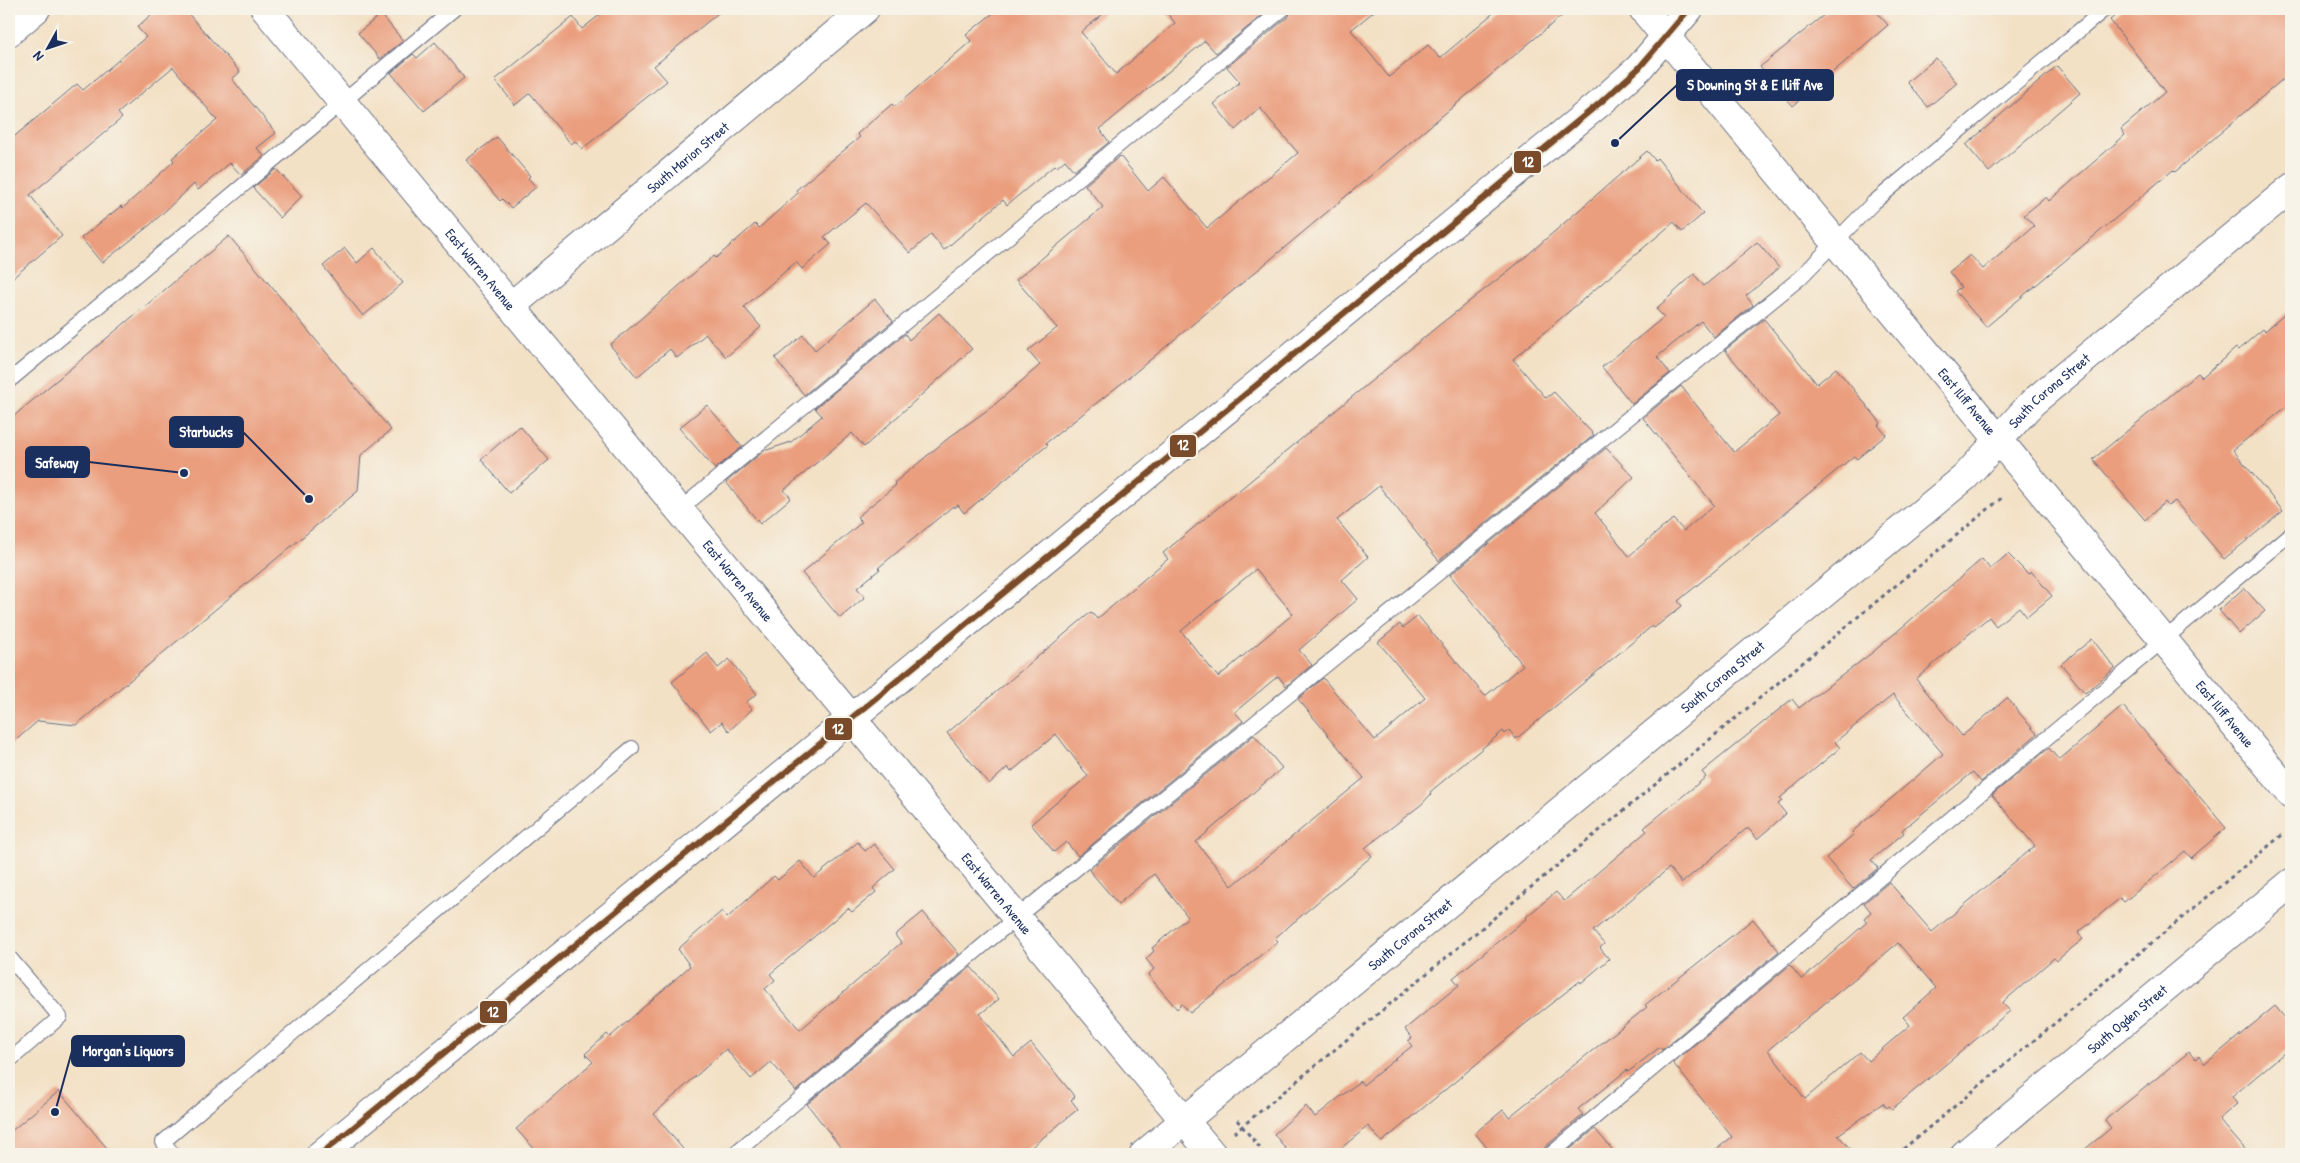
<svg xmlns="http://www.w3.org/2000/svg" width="2300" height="1163" font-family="'Patrick Hand',sans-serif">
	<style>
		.building { fill: #ea9e7e; fill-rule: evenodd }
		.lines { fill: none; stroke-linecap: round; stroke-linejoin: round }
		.service-casing { stroke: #676d82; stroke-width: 16 }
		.minor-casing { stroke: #676d82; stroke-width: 30 }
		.tertiary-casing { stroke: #676d82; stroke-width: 30 }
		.path { stroke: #676d82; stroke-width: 3; stroke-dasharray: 4 4; stroke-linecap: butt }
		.service { stroke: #fff; stroke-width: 14 }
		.minor { stroke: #fff; stroke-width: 28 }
		.tertiary { stroke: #fff; stroke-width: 28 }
		.bus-1-casing { stroke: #f7f3e8; stroke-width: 10 }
		.bus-1 { stroke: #7a4b2a; stroke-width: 6 }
		.labels { text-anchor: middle; stroke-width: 4.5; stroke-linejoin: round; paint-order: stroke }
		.street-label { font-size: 14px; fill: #1b2f5e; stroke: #f7f3e8 }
		.leader { fill: none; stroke: #1b2f5e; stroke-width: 2 }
		.callout-dot { fill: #1b2f5e; stroke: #f7f3e8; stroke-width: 2 }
		.callout { fill: #1b2f5e; stroke: #1b2f5e; stroke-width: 2 }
		.callout-label { font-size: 15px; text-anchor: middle; font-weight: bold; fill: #fff }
		.line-badge { stroke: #f7f3e8; stroke-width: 2 }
		.badge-label { font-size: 14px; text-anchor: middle; font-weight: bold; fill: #fff }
	</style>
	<rect width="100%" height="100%" fill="#f7f3e8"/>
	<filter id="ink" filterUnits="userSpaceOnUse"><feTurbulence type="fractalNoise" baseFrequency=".02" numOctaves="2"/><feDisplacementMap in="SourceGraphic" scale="10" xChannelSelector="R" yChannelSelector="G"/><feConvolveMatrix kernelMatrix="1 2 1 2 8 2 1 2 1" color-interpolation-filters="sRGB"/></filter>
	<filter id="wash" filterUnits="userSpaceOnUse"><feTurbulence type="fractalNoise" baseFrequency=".0096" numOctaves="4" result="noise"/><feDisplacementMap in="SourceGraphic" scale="20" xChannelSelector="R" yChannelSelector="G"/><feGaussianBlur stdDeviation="1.12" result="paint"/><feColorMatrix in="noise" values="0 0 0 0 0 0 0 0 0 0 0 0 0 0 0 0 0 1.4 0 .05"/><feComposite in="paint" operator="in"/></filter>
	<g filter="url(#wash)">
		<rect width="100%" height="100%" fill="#f3e1c6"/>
		<g id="blocks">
			<path class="building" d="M158,9h26l56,63 -8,7 44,54 -19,15 7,8 -23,19 -11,-12 -32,27 -4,-6 -44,41 -48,38 -21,-25 40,-32 2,2 51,-47 -2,-3 45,-38 -44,-53 -55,46 4,5 -92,77 32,41 -53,45v-130l5,-5 -4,-6 67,-56 6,6 63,-53 -9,-10z
				M607,9h116l-69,57 13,15 -85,68 -7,-8 -4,3 -41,-51 -15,12 -20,-25 78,-63 9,12z
				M998,9h111l-28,23 35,42 59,-51 -11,-14h106l-54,44 -11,-12 -105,88 9,13 -35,29 -9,-11 -8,7 -2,-2 -48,40 -4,-5 -59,50 -13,-16 -21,19 -44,-50 -42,34 7,7 -29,25 -6,-7 -52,45 17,20 -35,30 -20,-23 -29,24 -7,-9 -33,28 -27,-32 104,-89 2,2 39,-34 4,4 39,-35 -2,-3 64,-53 -3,-3 35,-30 3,3 76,-66 -5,-6z
				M1292,9h85l-26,21 38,47 39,-32 12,13 58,-49h72l-438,366 -86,68 2,2 -84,68 -6,-8 -4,3 -1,-2 -75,62 2,1 -23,19 8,9 -25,21 -38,-45 60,-51 -5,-5 39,-32 -2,-2 57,-47 42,-30 47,-41 -12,-14 29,-23 -41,-48 87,-73 -18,-22 35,-29 28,35 16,-14 43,51 91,-75 -38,-45 -25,22 -21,-26 26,-22 -13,-15 62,-51z
				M1831,9h43l14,16 -95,81 -33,-39z
				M2123,9h168v63l-116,100 -2,-2 -187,157 -31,-36 6,-4 -12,-15 21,-17 13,14 51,-43 -10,-11 22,-18 3,4 76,-66 -4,-6 44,-37 -55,-72z
				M381,14l22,27 -23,18 -22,-26z
				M435,42l29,36 -40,33 -33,-38 22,-19 4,4z
				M1936,58l21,25 -29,24 -21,-25z
				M2057,66l23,27 -91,79 -23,-27z
				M497,137l33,39 -2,2 8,9 -25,21 -9,-9 -2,2 -34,-41z
				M1647,151l8,9 2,-2 46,56 -21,18 -8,-10 -161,137 33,39 8,-6 40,43 -155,126 -60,-75 -42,34 31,37 -26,23 16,19 -59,51 13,15 -26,21 -8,-10 -43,36 8,9 -165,135 -12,-14 -12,10 -23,-28 57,-48 -32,-42 -45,38 -3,-5 -19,17 -42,-51 144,-121 6,7 71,-60 -5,-6 275,-227 79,-62zM1256,569l37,45 -75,63 -37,-46z
				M276,169l26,27 -22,22 -27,-30z
				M229,236l162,194 -30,25 -3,36 -282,234 -38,-4 -29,25v-326z
				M1757,242l22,26 -33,28 7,9 -39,32 -13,-16 -44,36 13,16 -38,31 -30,-37 62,-50 -8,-8 38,-35 10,12z
				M345,248l12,15 17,-15 29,35 -40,33 -40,-50z
				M875,299l18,22 -89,74 -29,-37 28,-23 12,15z
				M2291,309v94l-58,47 50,61 -59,48 -49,-58 -7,5 -3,-4 -20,18 -52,-61 105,-86 4,4 34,-29 2,2 25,-21 2,2z
				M939,313l33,36 -108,98 -12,-14 -68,57 7,8 -31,26 -34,-42 38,-31 27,-9 31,-26 -7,-8 90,-74 4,6z
				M1764,319l53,65 19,-16 45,55 -3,2 8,10 -29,24 -3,-3 -176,145 4,5 -28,22 -2,-2 -136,113 -7,-9 -4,4 -2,-3 -73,61 1,2 -9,10 -57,44 7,8 -97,82 3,3 -88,72 -8,-9 -5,5 -29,-34 6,-6 -8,-10 8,-8 -2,-3 36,-31 -34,-43 -36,30 -29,-34 165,-135 28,33 -86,74 36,44 132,-108 -66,-79 25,-21 52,62 50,-42 -47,-56 22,-18 3,4 15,-12 67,80 38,-31 -73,-90 156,-127 28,29 -39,36 34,43 44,-37 11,12 30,-26 -71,-87 38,-32 53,66 45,-37 -54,-65z
				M707,405l35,42 -27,22 -36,-41z
				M520,426l29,34 -40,33 -28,-34z
				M2008,554l20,20 3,-3 21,25 -25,21 -8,-10 -23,19 -7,-9 -73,62 46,57 45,-38 30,36 -56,48 -8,-10 -71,58 2,3 -33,27 7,8 -25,21 -27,-31 28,-24 -2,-2 91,-78 -50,-59 -58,47 5,6 -60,50 2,3 -4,3 8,10 -29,25 -8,-10h-3l-64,54 -13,-15 -76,63 11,13 -4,4 9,11 -28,24 -1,-2 -60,47 -138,114 -14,-16 -34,28h-44l-16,-20 32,-28 9,11 45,-36 3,4 49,-39 -4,-5 4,-3 -7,-9 54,-44 -6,-7 74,-60 -1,-1 30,-25 8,9 83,-70 -3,-3 62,-51 -4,-5 90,-73 7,9 74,-56 109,-93 8,10z
				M2244,588l21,23 -26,23 -20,-24z
				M2092,639l23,29 -30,25 -24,-29z
				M707,653l11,15 11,-9 28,35 -11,8 6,7 -23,22 -7,-9 -11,9 -39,-49z
				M2123,706l103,122 -35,30 -6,-7 -61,51 -4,-4 -42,35 5,6 -27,22 -2,-3 -52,45 8,8 -118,98 -3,-3 -2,2 -4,-5 -45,32 17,19h-145l22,-17 -59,-74 117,-98 11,14 5,-3 61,-54 -3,-4 7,-6 -7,-9 25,-21 43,50 103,-86 -43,-51 57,-47 10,12zM1898,943l38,45 -33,29 7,8 -42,36 -8,-9 -55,47 -37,-49z
				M858,842l7,9 9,-7 21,25 -22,19 3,4 -24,20 -4,-4 -78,66 5,6 -10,9 35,41 101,-87 -6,-8 28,-23 36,42 -163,137 -25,-29 -20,17 -25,-30 -72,65 33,40h-148l-23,-25 77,-67 -8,-8 22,-20 3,3 80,-71 -12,-17 44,-38 5,7 47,-42 4,4 22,-19 14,17z
				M1753,919l26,32 -117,99 -2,-3 -32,25 -1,-2 -49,39 5,6 -38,32 -3,7h-50l-17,-21 28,-23 6,7 138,-110 -2,-2z
				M971,967l28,32 -19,15 34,43 17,-14 44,54 -4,3 7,9 -55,45h-177l-39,-50z
				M2275,1006l16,19v22l-59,50 5,7 -18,15 30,35h-170l32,-26 -6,-8 84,-68 6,7 4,-3 6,8z
				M59,1091l53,63h-103v-21z
				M1595,1129l21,25h-52z"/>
		</g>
	</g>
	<g filter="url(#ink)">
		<use href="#blocks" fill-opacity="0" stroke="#676d82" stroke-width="1"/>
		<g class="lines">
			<g class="service-casing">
				<path id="service" d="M9,381l445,-372
					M679,510l604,-501
					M9,957l51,60 -51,44
					M173,1154l-10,-12 469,-394
					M734,1154l283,-237 783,-639 73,-75 232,-194
					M1551,1154l740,-621"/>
			</g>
			<g class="minor-casing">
				<g id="minor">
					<path id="s1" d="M265,9l947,1145"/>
					<path d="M9,32l27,-23"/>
					<path id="s2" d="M511,306l354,-297"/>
					<path id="s3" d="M1144,1154l821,-677 67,-74 259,-215"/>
					<path id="s4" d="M1965,1154l326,-271"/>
				</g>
			</g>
			<g class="tertiary-casing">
				<g id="tertiary">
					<path id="s5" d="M1643,9l648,785"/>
					<path d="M321,1154l1280,-1052 38,-34 50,-59"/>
				</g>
			</g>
			<path class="path" d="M1237,1120l28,34
				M1234,1133l770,-637
				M1897,1154l385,-319"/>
			<use href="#service" class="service"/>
			<use href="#minor" class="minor"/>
			<use href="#tertiary" class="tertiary"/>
			<g class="bus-1-casing">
				<path id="bus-1" d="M321,1154l1280,-1052 38,-34 50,-59"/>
			</g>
			<use href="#bus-1" class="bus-1"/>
		</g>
	</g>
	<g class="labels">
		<g class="street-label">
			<text dy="5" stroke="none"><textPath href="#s2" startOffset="231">South Marion Street</textPath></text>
			<text dy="5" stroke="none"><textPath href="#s1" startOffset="338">East Warren Avenue</textPath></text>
			<text dy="5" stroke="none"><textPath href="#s3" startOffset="1185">South Corona Street</textPath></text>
			<text dy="5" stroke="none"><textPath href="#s5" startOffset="509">East Iliff Avenue</textPath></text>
			<text dy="5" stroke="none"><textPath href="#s1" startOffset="742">East Warren Avenue</textPath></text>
			<text dy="5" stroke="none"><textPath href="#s3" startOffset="750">South Corona Street</textPath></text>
			<text dy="5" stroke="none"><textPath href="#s5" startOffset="914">East Iliff Avenue</textPath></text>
			<text dy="5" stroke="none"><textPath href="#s1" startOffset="1148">East Warren Avenue</textPath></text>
			<text dy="5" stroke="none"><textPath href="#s3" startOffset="345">South Corona Street</textPath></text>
			<text dy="5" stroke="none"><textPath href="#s4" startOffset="211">South Ogden Street</textPath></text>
		</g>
	</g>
	<path class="leader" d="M1615 143L1677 85M309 499L243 432M184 473L89 462M55 1112L72 1051"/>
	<g class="callout-dot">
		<circle cx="1615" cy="143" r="5"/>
		<circle cx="309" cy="499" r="5"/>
		<circle cx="184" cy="473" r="5"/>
		<circle cx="55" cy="1112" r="5"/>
	</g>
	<g class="callout">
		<rect x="1677" y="70" width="156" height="30" rx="5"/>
		<rect x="170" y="417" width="73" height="30" rx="5"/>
		<rect x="26" y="447" width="63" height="30" rx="5"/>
		<rect x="72" y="1036" width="112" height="30" rx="5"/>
	</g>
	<g class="callout-label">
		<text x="1755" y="90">S Downing St &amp; E Iliff Ave</text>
		<text x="206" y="437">Starbucks</text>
		<text x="57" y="468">Safeway</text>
		<text x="128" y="1056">Morgan's Liquors</text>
	</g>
	<g class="line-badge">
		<rect x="1513" y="150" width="29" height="24" rx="5" fill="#7a4b2a"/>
		<rect x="1169" y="434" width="28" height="24" rx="5" fill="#7a4b2a"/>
		<rect x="824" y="717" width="29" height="24" rx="5" fill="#7a4b2a"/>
		<rect x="479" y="1000" width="29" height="24" rx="5" fill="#7a4b2a"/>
	</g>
	<g class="badge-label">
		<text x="1528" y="167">12</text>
		<text x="1183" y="450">12</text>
		<text x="838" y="734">12</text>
		<text x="493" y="1017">12</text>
	</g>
	<rect width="2300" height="1163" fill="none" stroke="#f7f3e8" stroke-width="30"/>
	<g transform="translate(48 48) rotate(230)" stroke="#f7f3e8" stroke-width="4" paint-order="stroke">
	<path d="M0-4L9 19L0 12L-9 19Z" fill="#1b2f5e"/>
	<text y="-8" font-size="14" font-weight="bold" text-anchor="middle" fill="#1b2f5e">N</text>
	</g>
</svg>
